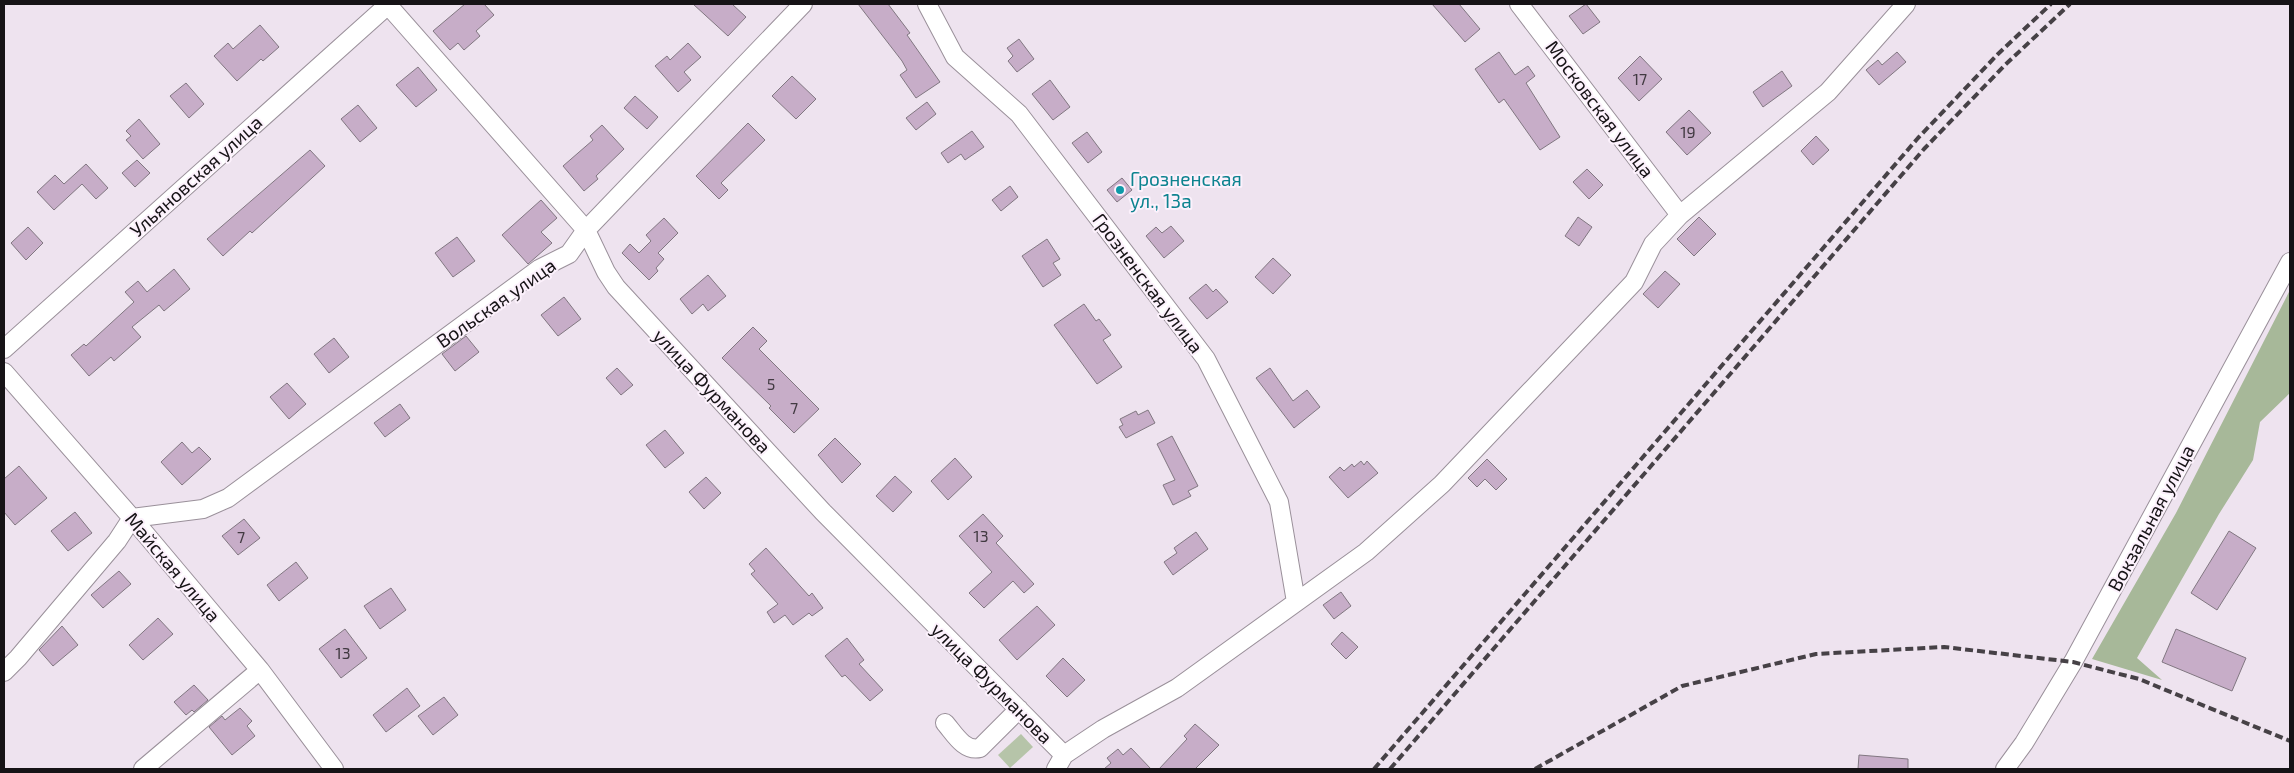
<svg xmlns="http://www.w3.org/2000/svg" width="2294" height="773" font-family="'Exo 2',sans-serif">
	<style>
		.green { fill: #b6c4a9 }
		.forest { fill: #a7b899 }
		.building { fill: #c7adc8; stroke: #817781 }
		.lines { fill: none; stroke-linecap: round; stroke-linejoin: round }
		.minor-casing { stroke: #9a909a; stroke-width: 20 }
		.minor { stroke: #fff; stroke-width: 18 }
		.rail { stroke: #464146; stroke-width: 4; stroke-dasharray: 8 4; stroke-linecap: butt }
		.culture-dot { fill: #0f9aa8; stroke: #fcf1fc; stroke-width: 2 }
		.labels { text-anchor: middle; stroke-width: 4; stroke-linejoin: round; paint-order: stroke }
		.number-label { font-size: 16px; fill: #423a42 }
		.street-label { font-size: 19px; fill: #161316; stroke: #fcf1fc }
		.culture-label { font-size: 19px; fill: #0d838f; stroke: #fcf1fc; text-anchor: start }
	</style>
	<rect width="100%" height="100%" fill="#eee3ef"/>
	<path class="green" d="M1021,734l12,13 -23,21 -12,-13z"/>
	<path class="forest" d="M2290,290v103l-30,29 -7,38 -34,54 -82,144 25,22 -70,-21 84,-146z"/>
	<path class="building" d="M465,4h19l10,11 -18,16 4,5 -16,14 -6,-7 -8,7 -17,-19z
		M693,4h39l14,13 -18,19z
		M858,4h30l22,29 -3,2 33,47 -24,16 -16,-23 7,-5 -5,-9z
		M1432,4h27l21,25 -15,13z
		M1586,4l14,18 -17,12 -14,-18z
		M260,25l19,22 -16,14 -2,-2 -24,22 -23,-25 14,-13 5,6z
		M1019,39l15,20 -17,13 -9,-11 5,-5 -6,-8z
		M688,43l13,14 -17,15 7,8 -13,12 -23,-26 12,-10 3,4z
		M1499,52l16,23 13,-9 7,10 -9,7 34,54 -20,13 -36,-51 -5,4 -24,-34z
		M1897,52l9,10 -27,23 -13,-15 12,-10 4,5z
		M1640,56l22,23 -23,22 -21,-23z
		M418,67l19,23 -21,17 -20,-22z
		M1782,71l10,15 -29,21 -10,-15z
		M792,76l24,23 -20,20 -24,-23z
		M1050,80l20,27 -17,13 -21,-26z
		M186,83l18,21 -15,14 -19,-22z
		M635,96l23,21 -11,12 -23,-21z
		M927,102l9,12 -20,16 -10,-12z
		M358,105l19,23 -17,14 -19,-23z
		M1689,110l22,23 -24,22 -21,-23z
		M139,119l21,25 -17,15 -17,-19 5,-4 -5,-5z
		M748,123l17,17 -44,43 7,7 -9,9 -23,-23z
		M602,125l22,24 -28,27 2,3 -14,12 -21,-25 30,-26 -3,-4z
		M972,131l12,16 -19,13 -4,-6 -13,9 -7,-10z
		M1087,132l15,20 -14,11 -16,-20z
		M1816,136l13,14 -16,15 -12,-14z
		M310,150l15,16 -73,67 -2,-2 -27,25 -16,-17z
		M137,160l13,13 -15,14 -13,-14z
		M86,164l22,24 -12,11 -14,-15 -28,26 -17,-18 18,-17 9,9z
		M1587,169l16,16 -14,14 -16,-17z
		M1122,178l10,12 -15,12 -10,-12z
		M1010,186l8,11 -17,14 -9,-11z
		M541,200l16,18 -16,14 11,11 -24,21 -26,-29z
		M1578,217l14,10 -13,19 -14,-10z
		M1699,217l17,17 -22,22 -17,-17z
		M664,218l14,15 -20,20 6,6 -8,9 2,3 -9,9 -27,-27 8,-9 9,9 12,-12 -5,-6z
		M1171,226l13,15 -20,17 -18,-22 10,-9 6,6z
		M28,227l15,16 -17,17 -15,-17z
		M457,237l18,24 -22,16 -18,-24z
		M1047,239l13,20 -7,4 8,12 -18,12 -21,-31z
		M1273,258l18,17 -18,19 -18,-17z
		M174,269l16,20 -26,22 -5,-6 -27,22 9,10 -27,24 -3,-4 -22,19 -18,-21 13,-11 2,2 48,-44 -9,-10 13,-11 9,11z
		M1665,271l15,13 -22,24 -15,-14z
		M708,275l18,21 -18,15 -5,-7 -11,10 -12,-15z
		M1206,284l7,8 3,-3 12,13 -21,17 -18,-21z
		M564,297l17,22 -23,17 -17,-21z
		M1084,304l12,17 3,-2 12,16 -8,5 19,27 -25,17 -43,-59z
		M753,327l14,14 -8,8 60,60 -25,24 -25,-25 2,-2 -49,-48z
		M466,336l13,16 -24,19 -13,-17z
		M334,338l15,19 -20,16 -15,-19z
		M617,368l16,17 -12,10 -15,-17z
		M1270,368l23,33 14,-11 13,17 -26,21 -38,-50z
		M287,383l19,21 -17,15 -19,-22z
		M400,404l10,14 -25,19 -11,-14z
		M1148,410l7,13 -29,15 -7,-11 4,-2 -3,-6 16,-8 2,4z
		M665,430l19,23 -19,15 -19,-23z
		M1172,436l26,50 -10,5 3,5 -18,9 -10,-20 12,-5 -18,-36z
		M835,438l26,26 -19,19 -24,-28z
		M182,442l10,11 7,-6 12,12 -29,26 -21,-23z
		M955,458l17,19 -24,23 -17,-19z
		M1487,459l20,20 -11,11 -11,-11 -8,8 -9,-9z
		M1361,461l3,4 3,-4 11,12 -30,25 -19,-21 11,-10 4,4 8,-7 2,3z
		M19,466l28,32 -32,27 -11,-13v-33z
		M895,476l17,16 -19,20 -17,-16z
		M706,477l15,16 -17,16 -15,-17z
		M75,512l17,21 -24,18 -17,-20z
		M983,514l20,22 -7,7 38,41 -10,9 -11,-12 -29,27 -15,-15 23,-21 -33,-36z
		M244,519l16,19 -22,17 -16,-19z
		M2229,531l27,17 -39,62 -26,-17z
		M1196,532l12,17 -35,26 -9,-13 13,-9 -3,-5z
		M766,548l43,48 3,-3 11,15 -11,8 -3,-3 -16,12 -8,-10 -11,8 -7,-11 11,-8 -27,-30 4,-3 -6,-7z
		M296,562l12,16 -29,23 -12,-16z
		M119,571l12,13 -28,24 -12,-13z
		M391,588l15,22 -26,19 -16,-23z
		M1341,592l10,14 -17,13 -11,-14z
		M1037,606l18,19 -38,35 -18,-20z
		M158,618l15,16 -30,26 -14,-15z
		M62,626l16,19 -25,21 -14,-16z
		M345,629l22,29 -26,20 -22,-29z
		M2176,629l70,29 -14,33 -70,-29z
		M1342,632l16,15 -12,12 -15,-15z
		M847,638l17,22 -5,4 24,26 -13,11 -25,-26 -3,2 -17,-21z
		M1063,658l22,22 -18,17 -21,-21z
		M194,685l14,15 -14,12 -2,-2 -6,5 -12,-13z
		M407,688l13,18 -34,26 -13,-17z
		M444,697l14,18 -25,20 -15,-19z
		M240,708l12,13 -5,5 8,10 -23,19 -23,-28 13,-11 3,4z
		M1195,724l24,21 -24,24h-36l28,-30 -3,-3z
		M1131,748l20,21h-47l7,-6 -4,-5 11,-9 5,6z
		M1859,755l49,4v10h-50z"/>
	<g class="lines">
		<g class="minor-casing">
			<path id="minor" d="M387,4l199,226 20,42 10,15 207,225 241,243
				M927,4l28,53 64,57 187,245 73,143 17,100
				M1519,4l161,211
				M4,349l385,-345
				M4,372l128,146 128,152 74,99
				M4,672l14,-14 99,-117 15,-23 71,-9 25,-11 311,-229 30,-15 17,-24 217,-226
				M945,723c9,10 19,29 35,25l39,-39
				M143,769l117,-99
				M1056,769l8,-14 39,-26 74,-41 189,-136 76,-68 192,-202 19,-38 27,-29 148,-123 78,-88
				M2005,769l19,-26 49,-81 217,-400"/>
		</g>
		<use href="#minor" class="minor"/>
		<path class="rail" d="M1374,769l544,-631 80,-84 53,-50
			M1390,769l534,-620 81,-84 65,-61
			M1535,769l147,-83 134,-32 128,-7 129,15 66,17 151,62"/>
	</g>
	<circle class="culture-dot" cx="1120" cy="190" r="5"/>
	<g class="labels">
		<g class="number-label">
			<text x="1640" y="85">17</text>
			<text x="1688" y="138">19</text>
			<text x="771" y="390">5</text>
			<text x="794" y="414">7</text>
			<text x="981" y="542">13</text>
			<text x="241" y="543">7</text>
			<text x="343" y="659">13</text>
		</g>
		<g class="street-label">
			<text transform="translate(1600 109) rotate(53)" y="7">Московская улица</text>
			<text transform="translate(196 176) rotate(-42)" y="7">Ульяновская улица</text>
			<text transform="translate(1148 283) rotate(53)" y="7">Грозненская улица</text>
			<text transform="translate(496 303) rotate(-35)" y="7">Вольская улица</text>
			<text transform="translate(712 391) rotate(47)" y="7">улица Фурманова</text>
			<text transform="translate(2151 518) rotate(-62)" y="7">Вокзальная улица</text>
			<text transform="translate(173 567) rotate(50)" y="7">Майская улица</text>
			<text transform="translate(992 683) rotate(45)" y="7">улица Фурманова</text>
		</g>
		<g class="culture-label">
			<text x="1130" y="186">Грозненская<tspan x="1130" dy="22">ул., 13а</tspan></text>
		</g>
	</g>
	<rect width="2294" height="773" fill="none" stroke="#161316" stroke-width="10"/>
</svg>
